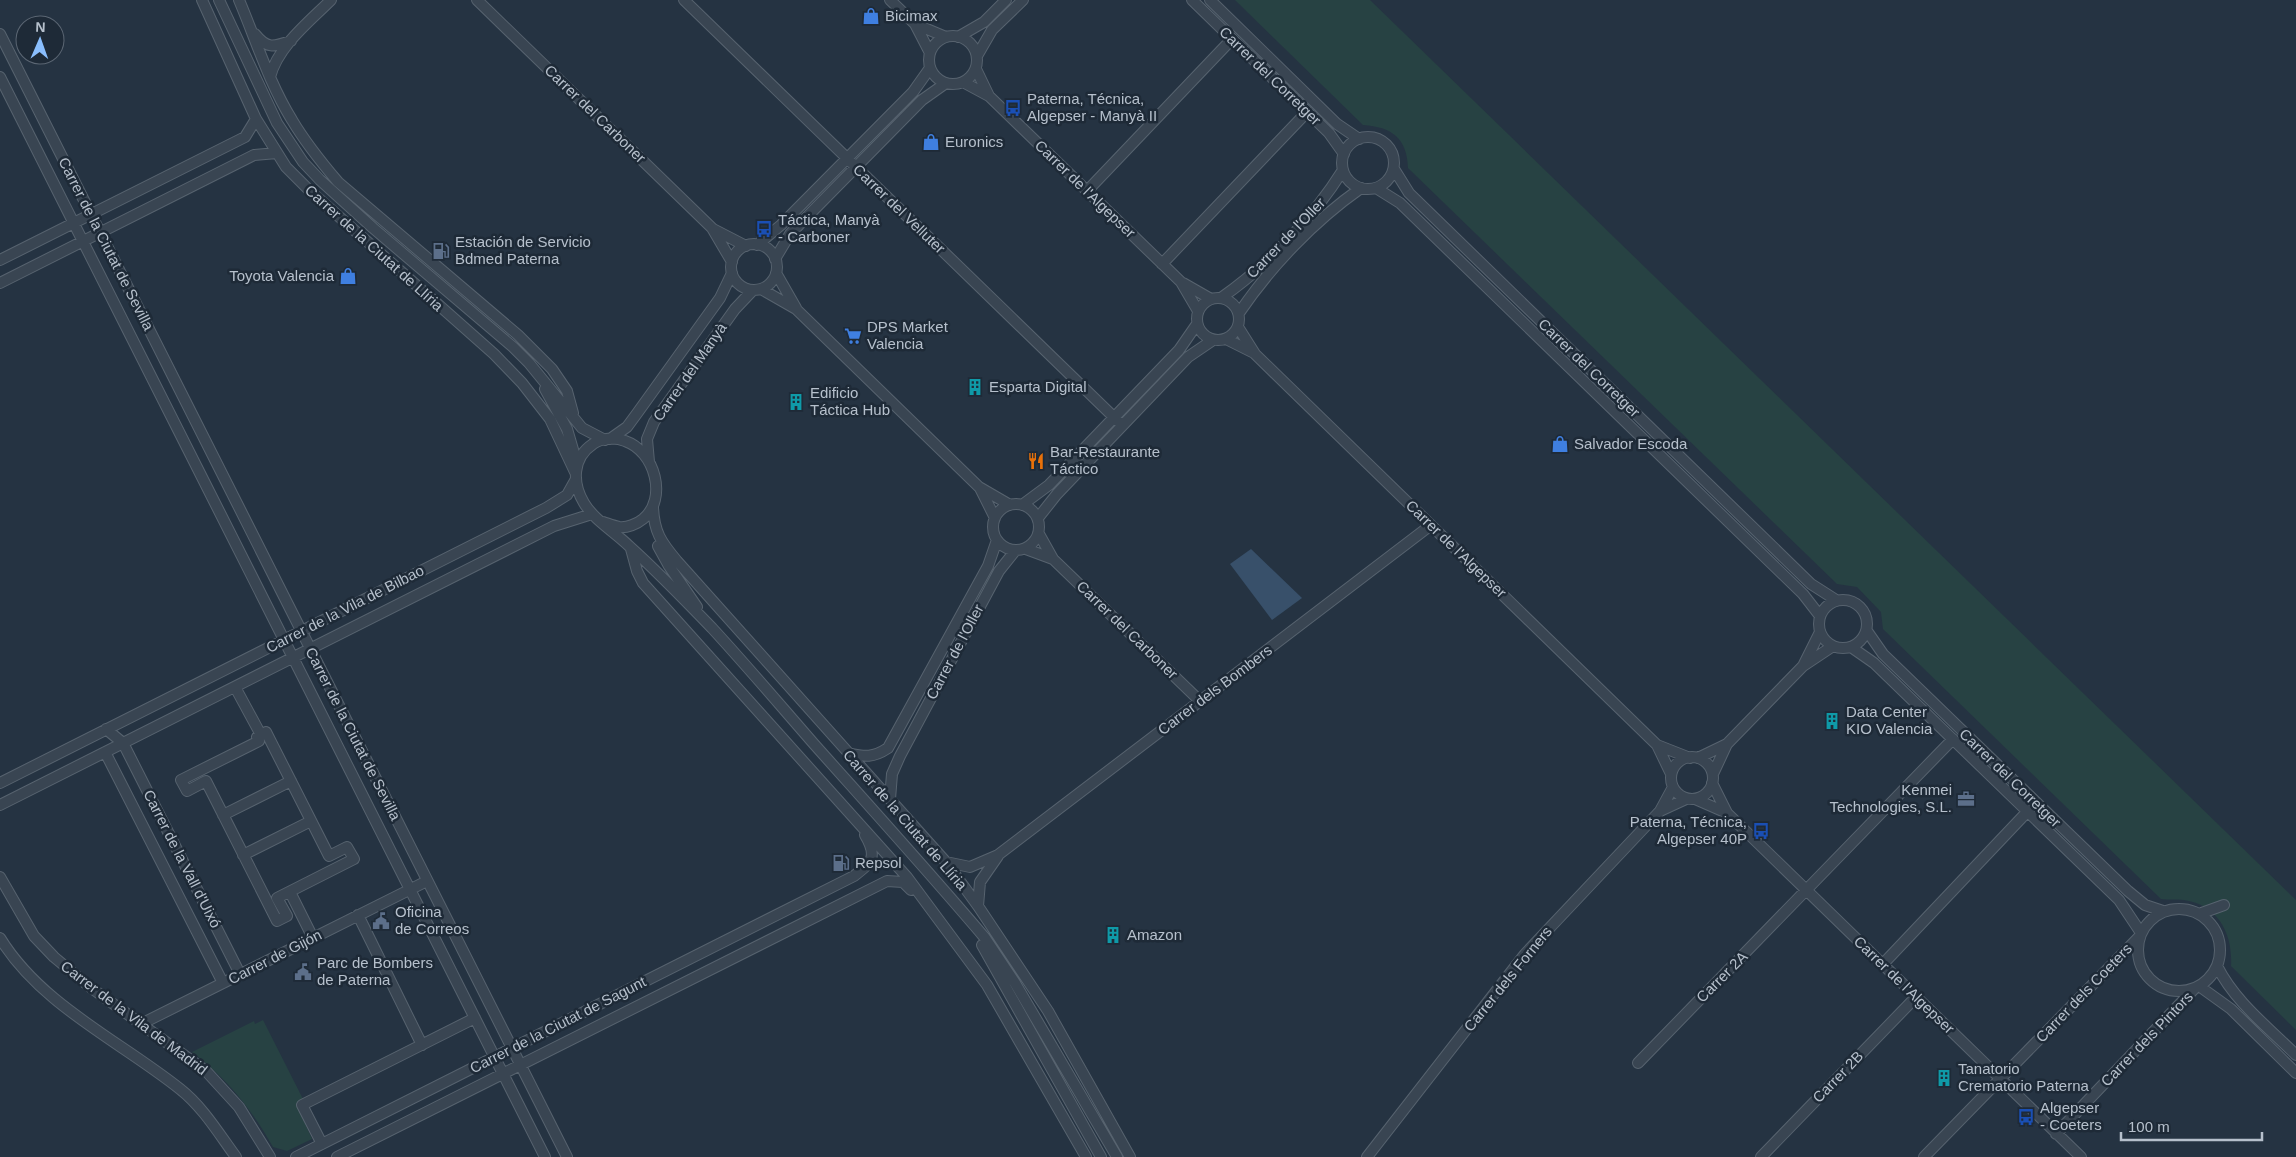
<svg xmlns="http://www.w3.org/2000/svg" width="2296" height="1157" font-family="Arial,sans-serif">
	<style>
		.green { fill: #274243 }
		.water { fill: #38506a }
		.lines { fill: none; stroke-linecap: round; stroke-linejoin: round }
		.minor-casing { stroke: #57636f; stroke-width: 12 }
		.minor { stroke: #394552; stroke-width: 10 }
		.labels { text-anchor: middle; stroke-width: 5; stroke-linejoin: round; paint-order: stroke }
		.poi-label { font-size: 15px; fill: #b6c0cc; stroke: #1e2a37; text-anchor: start }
		.street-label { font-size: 15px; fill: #b6c0cc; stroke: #1e2a37 }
	</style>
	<rect width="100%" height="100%" fill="#253342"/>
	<path class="green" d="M1235,0h135l926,900v130l-65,-64c2,-31 -12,-61 -47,-66 -7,-1 -15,0 -23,-1l-278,-270 -2,-17 -24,-25 -20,-3 -429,-416c-1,-30 -16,-41 -45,-43z
		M263,1020l40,79 -4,2 -2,5 15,33 -25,12 -14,-4c-21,-37 -46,-69 -81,-95l62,-31 1,3z"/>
	<path class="water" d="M1251,549l51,49 -30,22 -42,-56z"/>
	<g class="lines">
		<g class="minor-casing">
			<path id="minor" d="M202,0l54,119 30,48 23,23 185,164 28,29 28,36 25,53
				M219,0l58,123 26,39 17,18 53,48 140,119 16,16 53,65 23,12
				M239,0c17,40 30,83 53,120 13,22 29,42 46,62l180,153 34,34 15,22 6,22
				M477,0l235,228 20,34
				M684,0l438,425
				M890,0l25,24 15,29
				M1192,0l137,133 15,21
				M1210,0l127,124 22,15
				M915,24l31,13
				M0,34l567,1123
				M255,34c12,15 18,13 36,7
				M929 60a24 24 0 1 1 48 0a24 24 0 1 1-48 0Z
				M958,37l26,-15 22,-22
				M977,56l15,-26 31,-30
				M976,69l13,27
				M0,77l545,1080
				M270,77c8,-31 39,-55 61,-77
				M963,82l26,14 192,186 17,29
				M1342 163a26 26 0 1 1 52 0a26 26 0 1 1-52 0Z
				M1394,169l15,24 402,391 25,16
				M1376,188l24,15 403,391 17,22
				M1087,191l145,-152
				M713,229l33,17
				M731 267a23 23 0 1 1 46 0a23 23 0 1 1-46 0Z
				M757,245l24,-20 132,-133 17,-24
				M775,259l15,-25 132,-134 24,-17
				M0,260l245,-123 11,-18
				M1162,264l145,-152
				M776,273l20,35
				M0,283l254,-128 23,-2
				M1183,283l28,16
				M761,289l35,20 183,178 31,18
				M1197 319a21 21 0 1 1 42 0a21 21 0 1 1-42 0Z
				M1221,298c47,-33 92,-80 122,-128
				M1239,313c32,-47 75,-92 122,-125
				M1238,327l17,27 402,391 14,29
				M1226,339l28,14
				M545,389l22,40 9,31
				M610,439l17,-12 11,-15 82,-114 12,-25
				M649,462l-2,-23 7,-17 81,-113 18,-19
				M980,488l15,30
				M993 527a23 23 0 1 1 46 0a23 23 0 1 1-46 0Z
				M1022,505l27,-20 130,-135 18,-26
				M653,507c1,25 8,35 24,54l269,301 32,44 70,105 82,146
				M1038,518l19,-24 131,-137 25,-17
				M603,522c6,2 11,4 16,5 8,1 18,-3 24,-8 25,-20 12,-68 -18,-78 -10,-4 -24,-3 -32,3 -21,14 -21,39 -9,59 10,17 31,29 45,43 29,26 56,54 83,82 35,38 68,77 102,116 57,64 115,128 171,194l30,45 102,174
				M1039,534l14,25 147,142
				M658,546l11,20 28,41
				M631,549l6,22 6,12 264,294 80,108 99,172
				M1026,549l27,10
				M1819 624a24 24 0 1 1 48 0a24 24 0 1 1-48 0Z
				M1867,631l16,23 245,237 17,14 18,6
				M1851,647l23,16 245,237 22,33
				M1804,664l16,-32
				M235,687l26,48
				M106,729l17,14 117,231
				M266,732l63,124 18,-9 7,12 -77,39 10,18 -10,5 -71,-140 -19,10 -6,-11 78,-39 -2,-4z
				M1657,745l33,13
				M105,752l118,231
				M848,753c17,4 25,5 40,-5l100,-182 9,-26
				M1671 778a21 21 0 1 1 42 0a21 21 0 1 1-42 0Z
				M1698,758l29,-14
				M1713,774l14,-30 76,-78 30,-20
				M0,783l546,-275 21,-13 9,-16
				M1712,783l15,30 354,344
				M890,799l2,-25 8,-18 99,-185 16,-20
				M1695,799l32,14
				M0,805l554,-279 38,-12
				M1660,811l26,-12
				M223,815l68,-34
				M243,855l68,-34
				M946,862l24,5 28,-12 433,-330
				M0,877l34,59 20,21 36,30 116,84 33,36 31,50
				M290,892l23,46
				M978,906l2,-24 18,-26
				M2138 950a41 41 0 1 1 82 0a41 41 0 1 1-82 0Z
				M2199,914l25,-9
				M358,915l64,130
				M0,938c41,67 120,103 180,151 23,18 39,45 56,68
				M982,945l119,212
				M1882,965l146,-154
				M2217,966c18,36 51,61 79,89
				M2199,986l32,23 65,64
				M141,1024l286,-143
				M1638,1063l315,-324
				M2056,1134l139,-146
				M322,1144l-20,-39 173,-87
				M296,1157l558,-281c18,-14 24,-19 11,-41
				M337,1157l550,-276 16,1 8,8
				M1367,1157l158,-203 135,-143 13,-24
				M1761,1157l155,-160
				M1924,1157l215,-220"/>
		</g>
		<use href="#minor" class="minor"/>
	</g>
	<defs>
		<g id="shop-bare" transform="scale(1.35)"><path d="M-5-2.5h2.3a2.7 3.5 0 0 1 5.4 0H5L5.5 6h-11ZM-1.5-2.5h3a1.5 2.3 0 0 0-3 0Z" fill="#3f7fe0" stroke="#1e2a37" stroke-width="2.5" paint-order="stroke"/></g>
		<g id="bus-bare" transform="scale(1.35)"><path d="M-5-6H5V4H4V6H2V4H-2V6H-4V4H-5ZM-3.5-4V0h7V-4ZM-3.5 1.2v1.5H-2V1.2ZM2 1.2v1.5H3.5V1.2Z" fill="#1a4fb4" stroke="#1e2a37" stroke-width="2.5" paint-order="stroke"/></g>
		<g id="fuel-bare" transform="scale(1.35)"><path d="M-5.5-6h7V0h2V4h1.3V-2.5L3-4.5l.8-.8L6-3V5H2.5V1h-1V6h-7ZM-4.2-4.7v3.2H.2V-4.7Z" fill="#5c6f8a" stroke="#1e2a37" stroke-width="2.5" paint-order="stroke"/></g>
		<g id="supermarket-bare" transform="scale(1.35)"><path d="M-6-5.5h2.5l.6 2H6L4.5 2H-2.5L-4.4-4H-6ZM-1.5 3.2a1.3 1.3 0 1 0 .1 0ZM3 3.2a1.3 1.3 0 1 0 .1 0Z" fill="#3f7fe0" stroke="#1e2a37" stroke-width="2.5" paint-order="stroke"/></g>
		<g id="building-bare" transform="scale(1.35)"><path d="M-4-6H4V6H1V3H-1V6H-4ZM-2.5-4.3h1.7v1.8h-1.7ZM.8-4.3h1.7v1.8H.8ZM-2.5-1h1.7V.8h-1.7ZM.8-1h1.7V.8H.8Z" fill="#0f9aa8" stroke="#1e2a37" stroke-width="2.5" paint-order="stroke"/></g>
		<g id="restaurant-bare" transform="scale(1.35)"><path d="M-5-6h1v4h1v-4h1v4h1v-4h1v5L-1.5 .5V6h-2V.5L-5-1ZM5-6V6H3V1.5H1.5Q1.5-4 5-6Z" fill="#e8710a" stroke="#1e2a37" stroke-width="2.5" paint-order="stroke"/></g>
		<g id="office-bare" transform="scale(1.35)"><path d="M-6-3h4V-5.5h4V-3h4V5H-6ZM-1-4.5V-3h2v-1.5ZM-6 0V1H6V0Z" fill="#5c6f8a" stroke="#1e2a37" stroke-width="2.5" paint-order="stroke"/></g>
		<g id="civic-bare" transform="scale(1.35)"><path d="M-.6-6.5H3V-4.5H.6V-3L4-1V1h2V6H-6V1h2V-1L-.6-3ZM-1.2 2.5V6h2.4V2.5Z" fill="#5c6f8a" stroke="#1e2a37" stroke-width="2.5" paint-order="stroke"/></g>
	</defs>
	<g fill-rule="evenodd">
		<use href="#shop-bare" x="871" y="16"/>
		<use href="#bus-bare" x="1013" y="108"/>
		<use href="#shop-bare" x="931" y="142"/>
		<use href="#bus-bare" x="764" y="229"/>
		<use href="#fuel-bare" x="441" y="251"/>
		<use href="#shop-bare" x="348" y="276"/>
		<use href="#supermarket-bare" x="853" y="336"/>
		<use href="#building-bare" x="975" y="387"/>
		<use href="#building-bare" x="796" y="402"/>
		<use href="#shop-bare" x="1560" y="444"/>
		<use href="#restaurant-bare" x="1036" y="461"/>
		<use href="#building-bare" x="1832" y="721"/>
		<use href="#office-bare" x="1966" y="799"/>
		<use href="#bus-bare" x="1761" y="831"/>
		<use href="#fuel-bare" x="841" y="863"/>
		<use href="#civic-bare" x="381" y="921"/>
		<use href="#building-bare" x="1113" y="935"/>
		<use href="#civic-bare" x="303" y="972"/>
		<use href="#building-bare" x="1944" y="1078"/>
		<use href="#bus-bare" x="2026" y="1117"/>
	</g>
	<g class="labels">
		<g class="poi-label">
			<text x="885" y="21">Bicimax</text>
			<text x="1027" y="104">Paterna, Técnica,<tspan x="1027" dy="17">Algepser - Manyà II</tspan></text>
			<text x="945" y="147">Euronics</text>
			<text x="778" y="225">Táctica, Manyà<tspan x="778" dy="17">- Carboner</tspan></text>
			<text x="455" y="247">Estación de Servicio<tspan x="455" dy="17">Bdmed Paterna</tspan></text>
			<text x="334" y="281" text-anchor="end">Toyota Valencia</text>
			<text x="867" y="332">DPS Market<tspan x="867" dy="17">Valencia</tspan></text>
			<text x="989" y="392">Esparta Digital</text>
			<text x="810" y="398">Edificio<tspan x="810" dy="17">Táctica Hub</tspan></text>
			<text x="1574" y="449">Salvador Escoda</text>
			<text x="1050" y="457">Bar-Restaurante<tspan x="1050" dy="17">Táctico</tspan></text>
			<text x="1846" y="717">Data Center<tspan x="1846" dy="17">KIO Valencia</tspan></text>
			<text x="1952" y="795" text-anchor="end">Kenmei<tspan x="1952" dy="17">Technologies, S.L.</tspan></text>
			<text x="1747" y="827" text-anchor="end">Paterna, Técnica,<tspan x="1747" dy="17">Algepser 40P</tspan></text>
			<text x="855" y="868">Repsol</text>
			<text x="395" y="917">Oficina<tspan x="395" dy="17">de Correos</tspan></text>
			<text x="1127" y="940">Amazon</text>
			<text x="317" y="968">Parc de Bombers<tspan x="317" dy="17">de Paterna</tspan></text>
			<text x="1958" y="1074">Tanatorio<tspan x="1958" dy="17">Crematorio Paterna</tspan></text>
			<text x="2040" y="1113">Algepser<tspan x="2040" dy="17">- Coeters</tspan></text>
		</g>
		<g class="street-label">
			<text transform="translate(1270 76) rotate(44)" y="5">Carrer del Corretger</text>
			<text transform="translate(595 114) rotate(44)" y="5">Carrer del Carboner</text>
			<text transform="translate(1085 189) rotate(44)" y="5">Carrer de l'Algepser</text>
			<text transform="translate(899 209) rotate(44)" y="5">Carrer del Velluter</text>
			<text transform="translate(1286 238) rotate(-46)" y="5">Carrer de l'Oller</text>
			<text transform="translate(106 244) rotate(63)" y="5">Carrer de la Ciutat de Sevilla</text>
			<text transform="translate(374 248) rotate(42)" y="5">Carrer de la Ciutat de Llíria</text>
			<text transform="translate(1589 368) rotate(44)" y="5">Carrer del Corretger</text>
			<text transform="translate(690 372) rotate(-55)" y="5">Carrer del Manyà</text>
			<text transform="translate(1456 549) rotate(44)" y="5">Carrer de l'Algepser</text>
			<text transform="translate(345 609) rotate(-27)" y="5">Carrer de la Vila de Bilbao</text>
			<text transform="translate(1127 630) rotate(44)" y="5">Carrer del Carboner</text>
			<text transform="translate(955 652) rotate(-62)" y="5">Carrer de l'Oller</text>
			<text transform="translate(1215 690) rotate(-37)" y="5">Carrer dels Bombers</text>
			<text transform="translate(353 734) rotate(63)" y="5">Carrer de la Ciutat de Sevilla</text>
			<text transform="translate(2010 778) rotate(44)" y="5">Carrer del Corretger</text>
			<text transform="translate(905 820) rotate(49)" y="5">Carrer de la Ciutat de Llíria</text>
			<text transform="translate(182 859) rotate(63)" y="5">Carrer de la Vall d'Uixó</text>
			<text transform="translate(275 957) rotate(-27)" y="5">Carrer de Gijón</text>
			<text transform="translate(1722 977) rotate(-45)" y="5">Carrer 2A</text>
			<text transform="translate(1508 979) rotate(-51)" y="5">Carrer dels Forners</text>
			<text transform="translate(1904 985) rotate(44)" y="5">Carrer de l'Algepser</text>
			<text transform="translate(2084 993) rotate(-46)" y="5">Carrer dels Coeters</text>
			<text transform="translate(134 1018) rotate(37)" y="5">Carrer de la Vila de Madrid</text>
			<text transform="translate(558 1025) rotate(-27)" y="5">Carrer de la Ciutat de Sagunt</text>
			<text transform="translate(2147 1039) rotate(-46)" y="5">Carrer dels Pintors</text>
			<text transform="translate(1838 1077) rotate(-46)" y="5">Carrer 2B</text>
		</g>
	</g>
	<g transform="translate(40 40) rotate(2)"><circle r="24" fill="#1e2a37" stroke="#5b6673"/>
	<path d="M0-4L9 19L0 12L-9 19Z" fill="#8abefd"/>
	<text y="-8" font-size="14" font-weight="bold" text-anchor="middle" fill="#b6c0cc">N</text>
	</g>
	<path d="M2121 1132v8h141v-8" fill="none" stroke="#b6c0cc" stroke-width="2.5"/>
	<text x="2128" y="1132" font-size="15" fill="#b6c0cc" stroke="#1e2a37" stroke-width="4" paint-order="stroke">100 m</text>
</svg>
